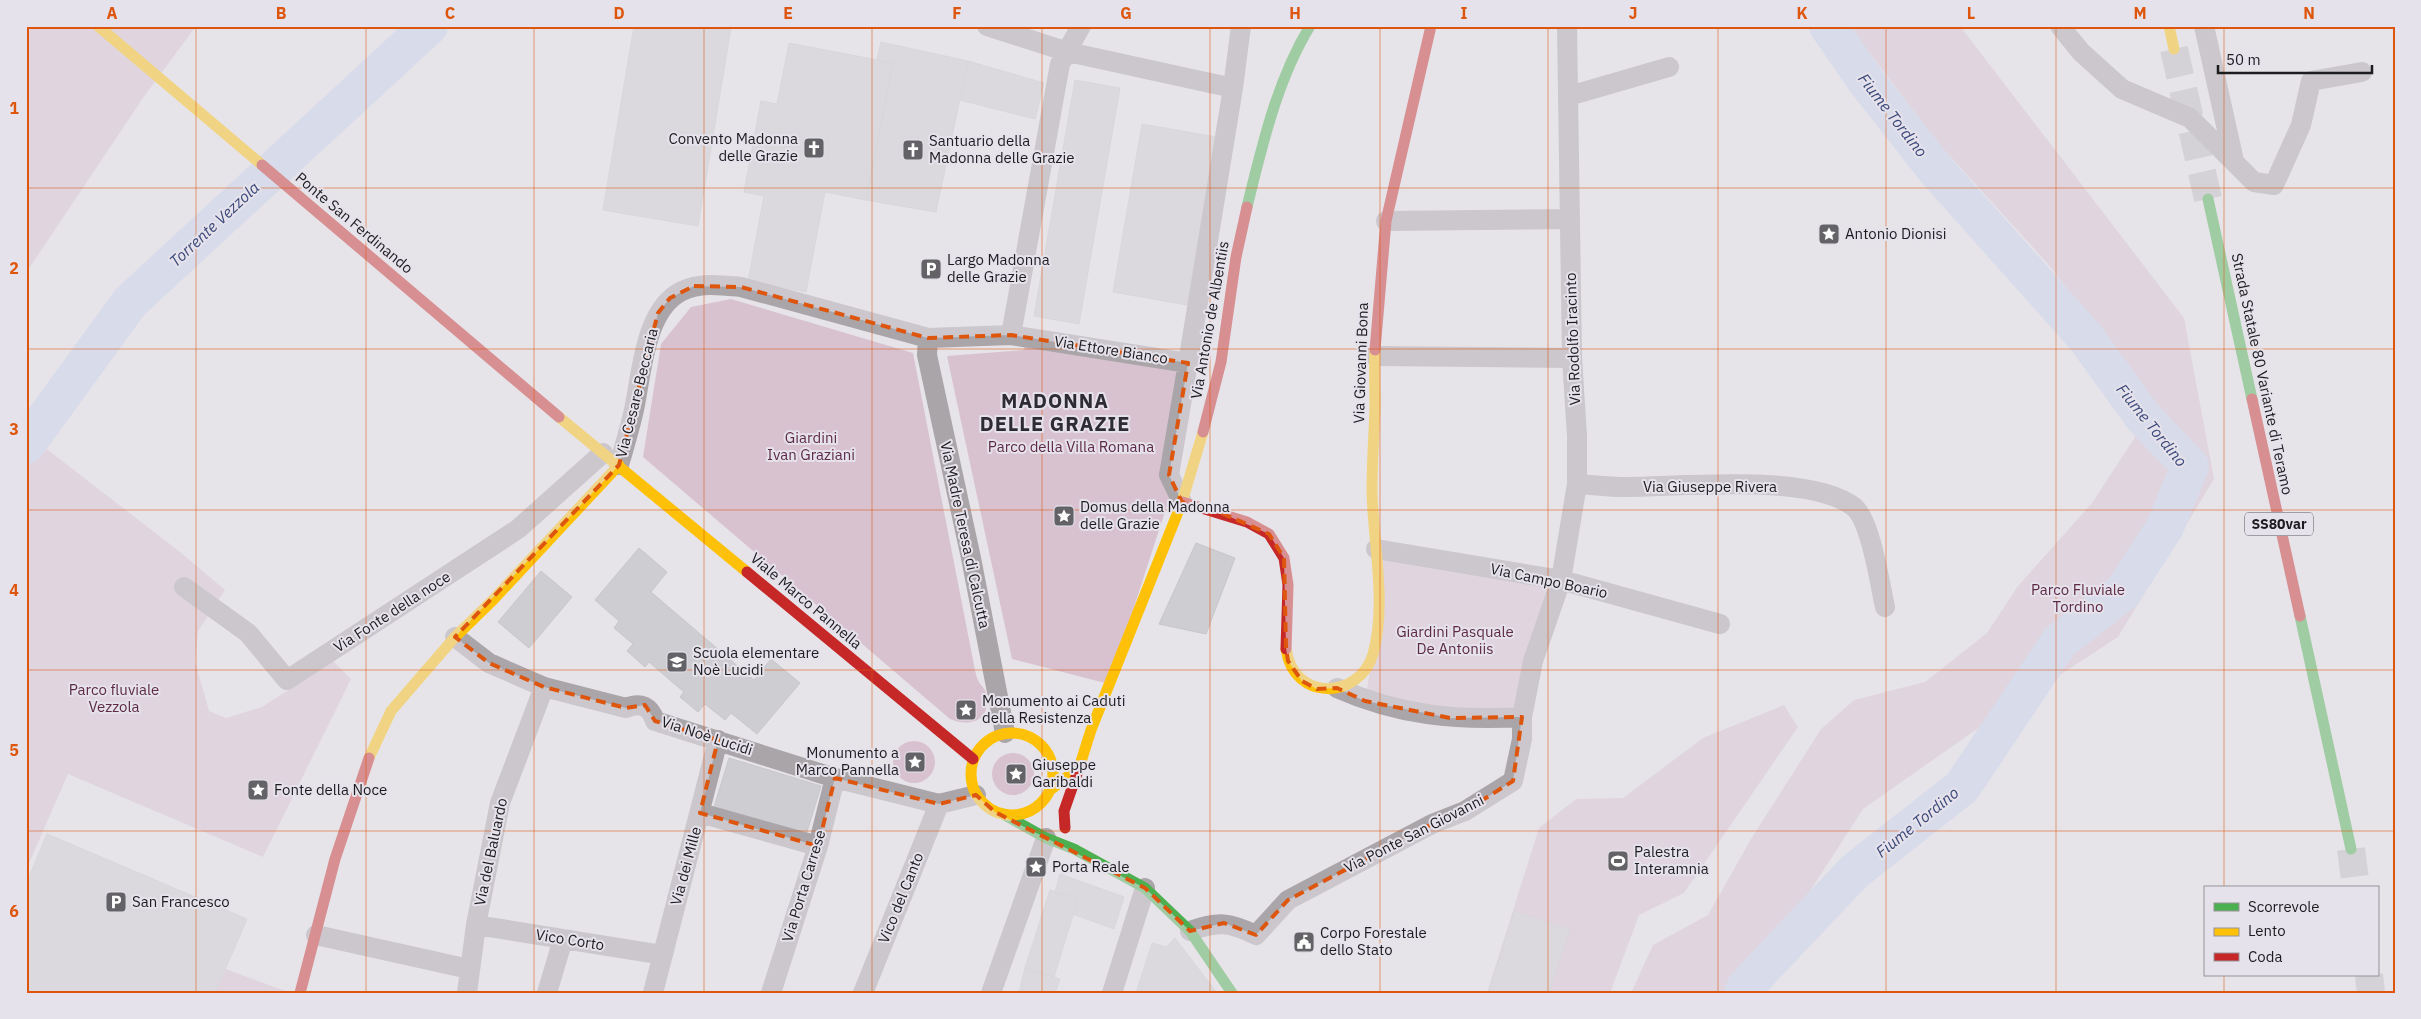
<svg xmlns="http://www.w3.org/2000/svg" width="2421" height="1019" font-family="'IBM Plex Sans',sans-serif">
	<style>
		.green { fill: #d9c2d0 }
		.lines { fill: none; stroke-linecap: round; stroke-linejoin: round }
		.river { stroke: #c7d0eb; stroke-width: 38 }
		.building { fill: #cecdd1; stroke: #c7c6ca }
		.highway-tunnel { stroke: #bebcc1; stroke-width: 28; stroke-dasharray: 28 14; stroke-linecap: butt }
		.street { stroke: #aaa5a9; stroke-width: 20 }
		.fast { stroke: #4caf50; stroke-width: 11 }
		.slow { stroke: #ffc107; stroke-width: 11 }
		.jam { stroke: #c62828; stroke-width: 11 }
		.marked { fill: none; stroke: #de560d; stroke-width: 4; stroke-dasharray: 10 6; stroke-linejoin: round }
		.grid { fill: none; stroke: #de560d; stroke-width: 1; stroke-opacity: 0.55 }
		.labels { text-anchor: middle; stroke-width: 4; stroke-linejoin: round; paint-order: stroke }
		.shield { fill: #e6e2eb; stroke: #59575c; stroke-width: 1 }
		.shield-label { font-size: 14px; font-weight: bold; fill: #1d1c1f }
		.poi-label { font-size: 15px; fill: #1d1c1f; stroke: #e6e2eb; text-anchor: start }
		.street-label { font-size: 15px; fill: #1d1c1f; stroke: #e6e2eb }
		.park-label { font-size: 15px; fill: #5e2b47; stroke: #e6e2eb }
		.water-label { font-size: 16px; font-style: italic; fill: #3b4a7b; stroke: #e6e2eb }
		.district-label { font-size: 20px; font-weight: bold; letter-spacing: 1px; fill: #2f2b32; stroke: #e6e2eb }
		.neatline { fill: none; stroke: #de560d; stroke-width: 2 }
		.grid-label { font-size: 16px; text-anchor: middle; font-weight: bold; fill: #de560d }
	</style>
	<rect width="100%" height="100%" fill="#e6e4e9"/>
	<path class="green" d="M26,26h170l-53,72 -117,175z
		M1852,26h108l224,292 30,161 -96,158 -138,90 -117,82 -119,184h-113l22,-48 55,-30 43,-76 70,-110 33,-29 71,-18 62,-49 31,-47 74,-83 64,-98 -108,-141 -110,-121 -79,-104z
		M731,299l182,54 61,312c1,5 2,11 4,15 2,5 7,8 8,13 6,27 -15,35 -36,26l-307,-262 18,-113 30,-37z
		M1026,336l162,27 -15,124 -64,197 -97,-25 -65,-303 77,-6z
		M26,433l154,119 45,38 -27,41 -3,31 14,49 17,7 36,-11 71,-46 18,18 -88,178 -195,-83 -42,96z
		M1376,549l185,31 -39,137 -157,-16 11,-68z
		M1784,705l14,22 -114,166 -45,22 -29,78h-123l52,-165 37,-29 47,-1 80,-60z
		M893 762a21 21 0 1 1 42 0a21 21 0 1 1-42 0Z
		M992 774a21 21 0 1 1 42 0a21 21 0 1 1-42 0Z
		M226,969l62,23 -73,1z"/>
	<g class="lines">
		<path class="river" d="M26,445l104,-143 299,-276
			M1743,993l3,-7 109,-115 107,-84 97,-145 64,-50 42,-65 25,-61 -46,-48 -58,-80 -150,-168 -70,-89 -38,-55"/>
	</g>
	<path class="building" d="M634,26l97,2 -33,198 -95,-16z
		M881,42l87,19 -32,151 -70,-12 27,-137 -16,-3z
		M789,43l104,20 -27,137 -41,-8 -19,100 -58,-11 16,-85 -20,-4 17,-91 16,3z
		M968,61l76,22 -9,36 -75,-19z
		M1075,80l45,8 -41,236 -45,-8z
		M1142,124l74,13 -29,168 -74,-13z
		M1196,543l39,15 -29,76 -47,-10z
		M639,548l28,24 -16,20 103,88 17,-21 29,24 -43,51 -26,-21 -6,7 -20,-16 -7,8 -18,-15 4,-5 -35,-30 -4,5 -18,-16 6,-7 -19,-16 5,-7 -24,-21z
		M541,571l31,26 -43,51 -31,-26z
		M729,758l92,28 -15,49 -92,-28z
		M47,834l200,85 -32,74h-189v-109z
		M1060,874l64,23 -10,32 -41,-15 5,-15 -23,-7z
		M1050,890l28,9 -24,78 -29,-9z
		M1515,911l55,19 -21,63h-61z
		M1175,938l42,55h-81l16,-50 14,4z
		M1025,968l35,11 -5,14h-36z"/>
	<g class="lines">
		<path class="highway-tunnel" d="M2174,49l34,150
			M2351,849l5,39
			M2369,975l2,18"/>
		<path class="street" d="M987,26l81,26 165,36
			M2060,26l21,26 41,37 68,29 64,64 20,3 27,-60 10,-44 51,-9
			M2204,26l30,135
			M1569,96l100,-29
			M1386,221l184,-2
			M1011,335l49,-271 21,-38
			M928,338l-1,17 44,203 34,175
			M1375,356l197,2
			M619,465c5,-17 10,-34 14,-51 9,-37 10,-104 49,-123 18,-9 39,-6 59,-4l187,51 83,-3 177,28 45,-275 8,-62
			M1577,484c16,1 33,3 49,3 56,0 184,-14 228,20 17,14 26,78 31,100
			M1182,502l-13,-27 19,-112
			M1376,549l185,31 159,44
			M184,587l64,46 39,47 231,-151 85,-76
			M455,637l34,26 55,24 82,21c15,-6 24,-2 29,13l180,57 104,26 37,-9
			M1337,688c61,27 119,33 185,29
			M700,813l118,33
			M476,925l187,30
			M1190,931c28,-10 39,-9 66,4l32,-35 144,-76 33,-13 48,-30 9,-42v-22l11,-56 28,-81 16,-96v-48l-5,-78 -5,-332
			M316,935l153,34
			M467,993l9,-68 24,-122 44,-116
			M547,993l16,-54
			M653,993l65,-253
			M771,993l47,-147 17,-68
			M863,993l76,-189
			M991,993l55,-155
			M1112,993l33,-105"/>
		<path class="fast" d="M2208,199l44,200
			M1247,207c15,-61 30,-127 63,-181
			M2300,616l51,233
			M1003,814l43,24 28,11 71,39 45,43 42,62"/>
		<path class="slow" d="M98,26l164,139
			M2169,26l5,23
			M559,417l188,155
			M1286,649c8,54 74,50 87,5 14,-49 0,-112 -1,-163 0,-28 2,-56 3,-84 0,-19 -1,-38 0,-57
			M971 774a41 41 0 1 1 82 0a41 41 0 1 1-82 0Z
			M369,758l22,-47 64,-74 38,-37 126,-135
			M1050,790l29,-22 12,-38 91,-228 21,-70"/>
		<path class="jam" d="M262,165l297,252
			M1375,350l11,-129 45,-195
			M2252,399l48,217
			M1203,432l18,-70 15,-105 11,-50
			M1182,502l65,20 22,12 15,24 4,27 -2,64
			M747,572l226,187
			M1065,828l-1,-17 15,-43
			M300,993l35,-134 34,-101"/>
	</g>
	<path d="M0 0H2421V1019H0ZM694,286l47,1 187,51 83,-3 177,28 -19,112 13,27 37,10 50,22 15,24 2,90 2,13 14,20 15,8 20,-1 28,13 85,17 72,-1 -9,64 -48,30 -33,13 -144,76 -32,35 -32,-12 -34,8 -45,-43 -150,-76 -19,-17 -37,9 -104,-26 -17,68 -118,-33 18,-73 -63,-19 -10,-16 -19,3 -82,-21 -55,-24 -34,-26 164,-172 39,-152 12,-15z" fill="#e6e4e9" fill-opacity=".55" fill-rule="evenodd"/>
	<path class="marked" d="M694,286l47,1 187,51 83,-3 177,28 -19,112 13,27 37,10 50,22 15,24 2,90 2,13 14,20 15,8 20,-1 28,13 85,17 72,-1 -9,64 -48,30 -33,13 -144,76 -32,35 -32,-12 -34,8 -45,-43 -150,-76 -19,-17 -37,9 -104,-26 -17,68 -118,-33 18,-73 -63,-19 -10,-16 -19,3 -82,-21 -55,-24 -34,-26 164,-172 39,-152 12,-15z"/>
	<path class="grid" d="M196,26v967M366,26v967M534,26v967M704,26v967M872,26v967M1042,26v967M1210,26v967M1380,26v967M1548,26v967M1718,26v967M1886,26v967M2056,26v967M2224,26v862M26,188h2369M26,349h2369M26,510h2369M26,670h2369M26,831h2369M2224,975v18"/>
	<defs>
		<g id="church-square" transform="scale(1.125)"><rect x="-9" y="-9" width="18" height="18" rx="4" fill="#636266" stroke="#e6e2eb"/><path d="M-1.2-6h2.4v3.5h3.3v2.4h-3.3V6h-2.4V-.1h-3.3v-2.4h3.3Z" fill="#fff"/></g>
		<g id="sight-square" transform="scale(1.125)"><rect x="-9" y="-9" width="18" height="18" rx="4" fill="#636266" stroke="#e6e2eb"/><path d="M0-6L1.8-2.2L6-1.7L2.9 1.2L3.7 5.4L0 3.3L-3.7 5.4L-2.9 1.2L-6-1.7L-1.8-2.2Z" fill="#fff"/></g>
		<g id="parking-square" transform="scale(1.125)"><rect x="-9" y="-9" width="18" height="18" rx="4" fill="#636266" stroke="#e6e2eb"/><path d="M-3.5-5.5H1a3.5 3.5 0 0 1 0 7H-1V5.5H-3.5ZM-1-3.4V-.6H.8a1.4 1.4 0 0 0 0-2.8Z" fill="#fff"/></g>
		<g id="school-square" transform="scale(1.125)"><rect x="-9" y="-9" width="18" height="18" rx="4" fill="#636266" stroke="#e6e2eb"/><path d="M0-5L7-2L0 1L-7-2ZM-4 1L0 2.5L4 1V4Q0 6-4 4Z" fill="#fff"/></g>
		<g id="stadium-square" transform="scale(1.125)"><rect x="-9" y="-9" width="18" height="18" rx="4" fill="#636266" stroke="#e6e2eb"/><path d="M0-5a6.5 5 0 1 0 0 10a6.5 5 0 1 0 0-10ZM-3.5-1.8h7v3.6h-7Z" fill="#fff"/></g>
		<g id="civic-square" transform="scale(1.125)"><rect x="-9" y="-9" width="18" height="18" rx="4" fill="#636266" stroke="#e6e2eb"/><path d="M-.6-6.5H3V-4.5H.6V-3L4-1V1h2V6H-6V1h2V-1L-.6-3ZM-1.2 2.5V6h2.4V2.5Z" fill="#fff"/></g>
	</defs>
	<g fill-rule="evenodd">
		<use href="#church-square" x="814" y="148"/>
		<use href="#church-square" x="913" y="150"/>
		<use href="#sight-square" x="1829" y="234"/>
		<use href="#parking-square" x="931" y="269"/>
		<use href="#sight-square" x="1064" y="516"/>
		<use href="#school-square" x="677" y="662"/>
		<use href="#sight-square" x="966" y="710"/>
		<use href="#sight-square" x="915" y="762"/>
		<use href="#sight-square" x="1016" y="774"/>
		<use href="#sight-square" x="258" y="790"/>
		<use href="#stadium-square" x="1618" y="861"/>
		<use href="#sight-square" x="1036" y="867"/>
		<use href="#parking-square" x="116" y="902"/>
		<use href="#civic-square" x="1304" y="942"/>
	</g>
	<g class="labels">
		<rect class="shield" x="2245" y="512.5" width="68" height="23" rx="4"/>
		<g class="shield-label">
			<text x="2279" y="529">SS80var</text>
		</g>
		<g class="poi-label">
			<text x="798" y="144" text-anchor="end">Convento Madonna<tspan x="798" dy="17">delle Grazie</tspan></text>
			<text x="929" y="146">Santuario della<tspan x="929" dy="17">Madonna delle Grazie</tspan></text>
			<text x="1845" y="239">Antonio Dionisi</text>
			<text x="947" y="265">Largo Madonna<tspan x="947" dy="17">delle Grazie</tspan></text>
			<text x="1080" y="512">Domus della Madonna<tspan x="1080" dy="17">delle Grazie</tspan></text>
			<text x="693" y="658">Scuola elementare<tspan x="693" dy="17">Noè Lucidi</tspan></text>
			<text x="982" y="706">Monumento ai Caduti<tspan x="982" dy="17">della Resistenza</tspan></text>
			<text x="899" y="758" text-anchor="end">Monumento a<tspan x="899" dy="17">Marco Pannella</tspan></text>
			<text x="1032" y="770">Giuseppe<tspan x="1032" dy="17">Garibaldi</tspan></text>
			<text x="274" y="795">Fonte della Noce</text>
			<text x="1634" y="857">Palestra<tspan x="1634" dy="17">Interamnia</tspan></text>
			<text x="1052" y="872">Porta Reale</text>
			<text x="132" y="907">San Francesco</text>
			<text x="1320" y="938">Corpo Forestale<tspan x="1320" dy="17">dello Stato</tspan></text>
		</g>
		<g class="street-label">
			<text transform="translate(354 223) rotate(40)" y="5">Ponte San Ferdinando</text>
			<text transform="translate(1210 320) rotate(-80)" y="5">Via Antonio de Albentiis</text>
			<text transform="translate(1573 339) rotate(-92)" y="5">Via Rodolfo Iracinto</text>
			<text transform="translate(1111 350) rotate(9)" y="5">Via Ettore Bianco</text>
			<text transform="translate(1361 363) rotate(-88)" y="5">Via Giovanni Bona</text>
			<text transform="translate(2262 374) rotate(78)" y="5">Strada Statale 80 Variante di Teramo</text>
			<text transform="translate(637 393) rotate(-76)" y="5">Via Cesare Beccaria</text>
			<text x="1710" y="492">Via Giuseppe Rivera</text>
			<text transform="translate(965 535) rotate(78)" y="5">Via Madre Teresa di Calcutta</text>
			<text transform="translate(1549 581) rotate(12)" y="5">Via Campo Boario</text>
			<text transform="translate(806 601) rotate(40)" y="5">Viale Marco Pannella</text>
			<text transform="translate(392 612) rotate(-33)" y="5">Via Fonte della noce</text>
			<text transform="translate(707 736) rotate(18)" y="5">Via Noè Lucidi</text>
			<text transform="translate(1414 834) rotate(-27)" y="5">Via Ponte San Giovanni</text>
			<text transform="translate(491 852) rotate(-78)" y="5">Via del Baluardo</text>
			<text transform="translate(686 866) rotate(-75)" y="5">Via dei Mille</text>
			<text transform="translate(804 886) rotate(-73)" y="5">Via Porta Carrese</text>
			<text transform="translate(901 898) rotate(-68)" y="5">Vico del Canto</text>
			<text transform="translate(570 940) rotate(9)" y="5">Vico Corto</text>
		</g>
		<g class="park-label">
			<text x="811" y="443">Giardini<tspan x="811" dy="17">Ivan Graziani</tspan></text>
			<text x="1071" y="452">Parco della Villa Romana</text>
			<text x="2078" y="595">Parco Fluviale<tspan x="2078" dy="17">Tordino</tspan></text>
			<text x="1455" y="637">Giardini Pasquale<tspan x="1455" dy="17">De Antoniis</tspan></text>
			<text x="114" y="695">Parco fluviale<tspan x="114" dy="17">Vezzola</tspan></text>
		</g>
		<g class="water-label">
			<text transform="translate(1893 115) rotate(52)" y="6">Fiume Tordino</text>
			<text transform="translate(214 224) rotate(-43)" y="6">Torrente Vezzola</text>
			<text transform="translate(2152 425) rotate(51)" y="6">Fiume Tordino</text>
			<text transform="translate(1917 822) rotate(-39)" y="6">Fiume Tordino</text>
		</g>
		<g class="district-label">
			<text x="1055" y="408">MADONNA<tspan x="1055" dy="23">DELLE GRAZIE</tspan></text>
		</g>
	</g>
	<rect width="2421" height="1019" fill="none" stroke="#e6e2eb" stroke-width="55"/>
	<rect x="2204" y="886" width="175" height="90" fill="#e6e2eb" stroke="#969399"/>
	<rect x="2214" y="903" width="25" height="8" fill="#4caf50" stroke="#969399"/>
	<text x="2248" y="912" font-size="15" fill="#1d1c1f">Scorrevole</text>
	<rect x="2214" y="928" width="25" height="8" fill="#ffc107" stroke="#969399"/>
	<text x="2248" y="936" font-size="15" fill="#1d1c1f">Lento</text>
	<rect x="2214" y="953" width="25" height="8" fill="#c62828" stroke="#969399"/>
	<text x="2248" y="962" font-size="15" fill="#1d1c1f">Coda</text>
	<path d="M2218 65v8h154v-8" fill="none" stroke="#1d1c1f" stroke-width="2.5"/>
	<text x="2226" y="65" font-size="15" fill="#1d1c1f" stroke="#e6e2eb" stroke-width="4" paint-order="stroke">50 m</text>
	<rect x="28" y="28" width="2366" height="964" class="neatline"/>
	<g class="grid-label">
		<text x="112" y="19">A</text>
		<text x="281" y="19">B</text>
		<text x="450" y="19">C</text>
		<text x="619" y="19">D</text>
		<text x="788" y="19">E</text>
		<text x="957" y="19">F</text>
		<text x="1126" y="19">G</text>
		<text x="1295" y="19">H</text>
		<text x="1464" y="19">I</text>
		<text x="1633" y="19">J</text>
		<text x="1802" y="19">K</text>
		<text x="1971" y="19">L</text>
		<text x="2140" y="19">M</text>
		<text x="2309" y="19">N</text>
		<text x="14" y="114">1</text>
		<text x="14" y="274">2</text>
		<text x="14" y="435">3</text>
		<text x="14" y="596">4</text>
		<text x="14" y="756">5</text>
		<text x="14" y="917">6</text>
	</g>
</svg>
